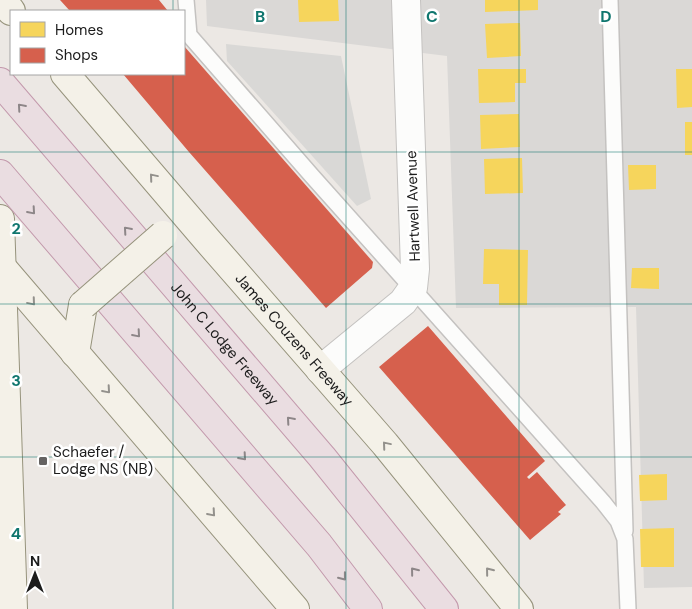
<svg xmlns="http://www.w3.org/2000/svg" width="692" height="609" font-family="'DM Sans',sans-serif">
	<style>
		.residential { fill: #dad8d6 }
		.religious { fill: #d9d8d6 }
		.homes { fill: #f6d55c }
		.shops { fill: #d6604d }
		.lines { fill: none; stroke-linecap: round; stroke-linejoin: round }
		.lane-casing { stroke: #c4c2c0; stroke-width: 18 }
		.street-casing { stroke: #c4c2c0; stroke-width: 30 }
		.secondary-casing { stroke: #96937c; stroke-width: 30 }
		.highway-casing { stroke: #c399ac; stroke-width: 30 }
		.lane { stroke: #fcfcfb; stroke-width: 15 }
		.street { stroke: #fcfcfb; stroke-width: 28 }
		.secondary { stroke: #f4f1e8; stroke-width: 28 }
		.highway { stroke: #eadde1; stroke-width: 28 }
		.secondary-bridge-casing { stroke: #96937c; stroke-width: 30; stroke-linecap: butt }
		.secondary-bridge { stroke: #f4f1e8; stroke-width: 28 }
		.oneway { stroke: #8d8688 }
		.oneway2 { stroke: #93918c }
		.grid { fill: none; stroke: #0f766e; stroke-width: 1; stroke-opacity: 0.55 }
		.poi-dot { fill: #656362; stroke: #fff; stroke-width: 2 }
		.labels { text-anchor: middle; stroke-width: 5; stroke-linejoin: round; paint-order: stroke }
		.street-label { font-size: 15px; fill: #1c1c1c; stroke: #fff }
		.poi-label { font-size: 15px; fill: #1c1c1c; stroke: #fff; text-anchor: start }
		.grid-label { font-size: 16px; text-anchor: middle; font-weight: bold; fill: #0f766e; stroke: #fff; stroke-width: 5; stroke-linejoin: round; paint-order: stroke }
	</style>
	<rect width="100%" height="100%" fill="#ece8e4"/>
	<path class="residential" d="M206,0h486v587l-48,1 -8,-281 -180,1 -9,-252 -240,-30z"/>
	<path class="religious" d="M226,44l115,12 30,143 -14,7 -130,-145z"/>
	<path class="homes" d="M298,0h40l1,21 -40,1z
		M485,0h53v10l-53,2z
		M520,23l1,33 -34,2 -2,-34z
		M478,69h48v14h-11v19l-36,1z
		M676,69h16v38l-15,1z
		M519,114l1,33 -39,2 -1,-34z
		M685,122h7v33h-7z
		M522,158l1,35 -38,1 -1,-35z
		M628,165h28v24l-27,1z
		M484,249l44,1 -1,55h-28v-21h-16z
		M632,268h27v21l-28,-1z
		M667,474v26l-27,1 -1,-26z
		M674,528v39h-33l-1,-38z"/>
	<path class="shops" d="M60,0h99l9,11h-98z
		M184,46l189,216 -1,6 -46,40 -137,-156 -66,-78h61z
		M428,326l117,135 -18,16 2,2 8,-7 29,33 -8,7 3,2 -31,26 -151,-173z"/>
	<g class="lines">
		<g class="lane-casing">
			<path id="lane" d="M186,0l3,35 123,141 291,326 15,19 7,18 3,70
				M610,0l15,531"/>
		</g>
		<g class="street-casing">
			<path id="street" d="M320,370l83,-68 10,-14 2,-19 -9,-269"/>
		</g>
		<g class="secondary-casing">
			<g id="secondary">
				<path d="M2,0l9,11"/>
				<path id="s1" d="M65,74l143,167 177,203 134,165"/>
				<path d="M0,219l13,390"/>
				<path d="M0,265l295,344"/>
				<path d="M75,353l8,-48"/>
			</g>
		</g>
		<g class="highway-casing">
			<g id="highway">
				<path id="s2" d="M0,82l322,375 122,152"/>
				<path d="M0,174l319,371 49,64"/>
			</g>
		</g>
		<use href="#lane" class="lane"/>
		<use href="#street" class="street"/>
		<use href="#secondary" class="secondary"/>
		<use href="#highway" class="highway"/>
		<g class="secondary-bridge-casing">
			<path id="secondary-bridge" d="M83,305l80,-70"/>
		</g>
		<use href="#secondary-bridge" class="secondary-bridge"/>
	</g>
	<defs><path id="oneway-chevron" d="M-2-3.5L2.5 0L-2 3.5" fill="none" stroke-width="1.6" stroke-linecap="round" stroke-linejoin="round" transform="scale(1.25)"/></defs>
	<g class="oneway">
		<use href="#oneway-chevron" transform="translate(21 107) rotate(-131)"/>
		<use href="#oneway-chevron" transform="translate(32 211) rotate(49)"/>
		<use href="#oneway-chevron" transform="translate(127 230) rotate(-131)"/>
		<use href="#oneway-chevron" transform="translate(137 334) rotate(49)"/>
		<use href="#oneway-chevron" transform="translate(290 420) rotate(-131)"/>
		<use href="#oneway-chevron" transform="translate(243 457) rotate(49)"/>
		<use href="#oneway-chevron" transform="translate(414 571) rotate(-129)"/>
		<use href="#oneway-chevron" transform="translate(343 577) rotate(52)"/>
	</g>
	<g class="oneway2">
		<use href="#oneway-chevron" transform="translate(153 177) rotate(-130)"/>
		<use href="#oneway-chevron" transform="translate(32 302) rotate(50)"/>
		<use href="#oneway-chevron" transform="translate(107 390) rotate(49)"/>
		<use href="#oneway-chevron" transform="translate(386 445) rotate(-130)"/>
		<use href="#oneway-chevron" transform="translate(212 513) rotate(49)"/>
		<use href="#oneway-chevron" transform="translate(489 571) rotate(-129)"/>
	</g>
	<path class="grid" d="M173,0v11M346,0v609M519,0v609M173,74v535M0,152h692M0,304h692M0,457h692"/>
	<rect class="poi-dot" x="38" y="456" width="10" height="10" rx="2.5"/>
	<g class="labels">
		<g class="street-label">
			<text transform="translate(413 206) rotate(-92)" y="5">Hartwell Avenue</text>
			<text dy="5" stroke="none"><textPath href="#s1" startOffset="351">James Couzens Freeway</textPath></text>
			<text dy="5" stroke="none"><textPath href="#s2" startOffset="345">John C Lodge Freeway</textPath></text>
		</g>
		<g class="poi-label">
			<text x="53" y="457">Schaefer /<tspan x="53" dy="17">Lodge NS (NB)</tspan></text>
		</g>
	</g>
	<g class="grid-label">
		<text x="260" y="22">B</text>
		<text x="432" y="22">C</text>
		<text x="606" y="22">D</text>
		<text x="16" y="234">2</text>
		<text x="16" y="386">3</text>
		<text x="16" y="539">4</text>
	</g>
	<rect x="10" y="10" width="175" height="65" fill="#ffffff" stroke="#a4a4a4"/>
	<rect x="20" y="22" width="25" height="15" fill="#f6d55c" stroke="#a4a4a4"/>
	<text x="55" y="35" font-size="15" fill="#1c1c1c">Homes</text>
	<rect x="20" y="48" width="25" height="15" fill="#d6604d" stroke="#a4a4a4"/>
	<text x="55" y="60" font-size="15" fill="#1c1c1c">Shops</text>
	<g transform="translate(35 574)" stroke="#ffffff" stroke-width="4" paint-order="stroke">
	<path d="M0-4L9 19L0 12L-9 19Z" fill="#1c1c1c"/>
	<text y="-8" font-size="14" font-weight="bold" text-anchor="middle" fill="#1c1c1c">N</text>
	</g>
</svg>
